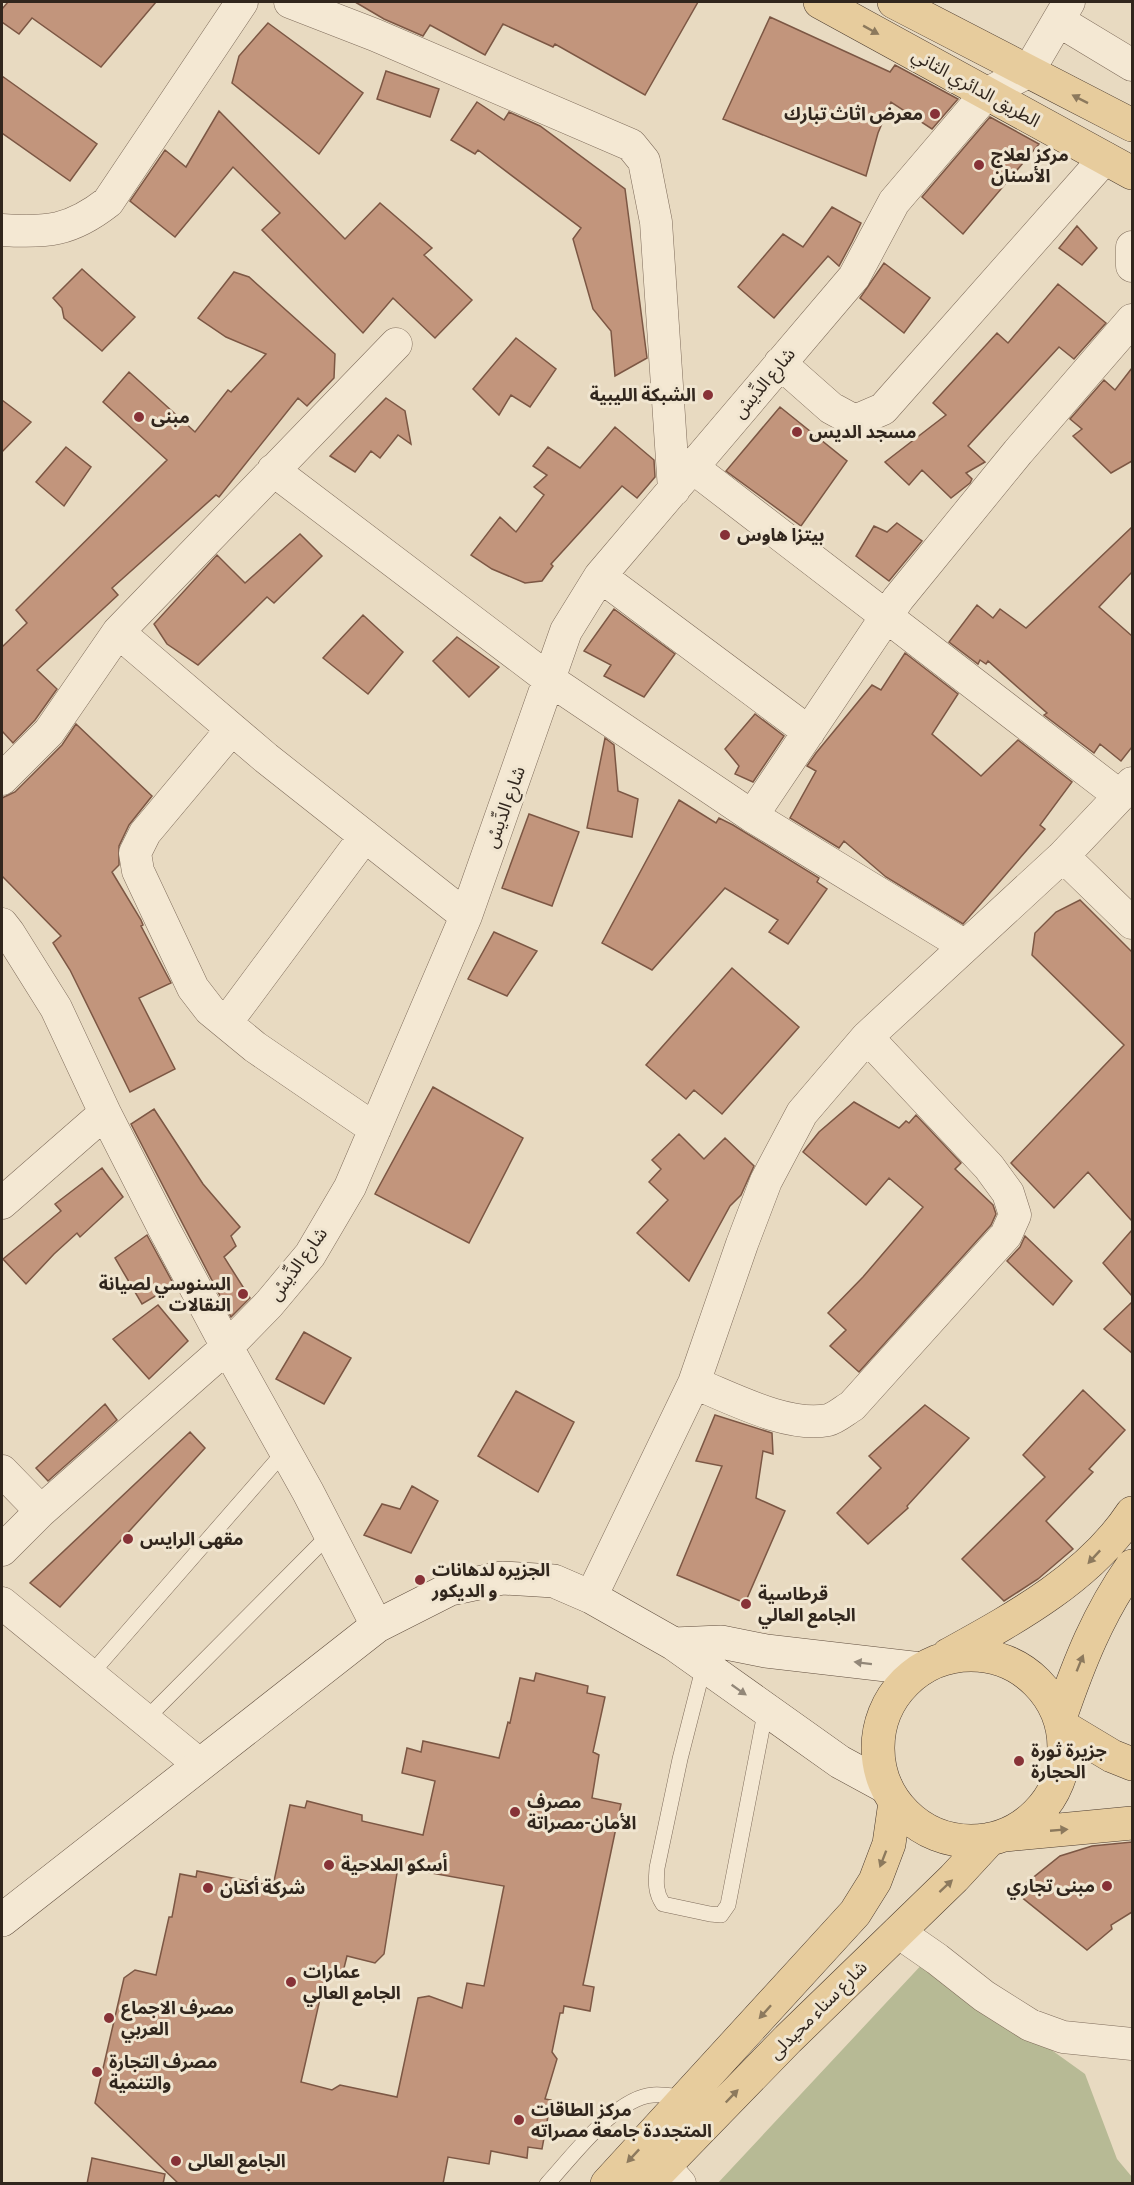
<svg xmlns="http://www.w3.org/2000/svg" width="1134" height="2185" font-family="Literata,'Noto Sans Arabic',serif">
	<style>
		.cemetery { fill: #b7ba95 }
		.building { fill: #c2957c; stroke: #7c5744; stroke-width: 1.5; fill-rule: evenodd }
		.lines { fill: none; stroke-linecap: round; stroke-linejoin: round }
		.lane-casing { stroke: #7f6c5b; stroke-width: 16 }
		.street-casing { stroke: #7f6c5b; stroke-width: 33 }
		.secondary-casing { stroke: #614e3e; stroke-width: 34 }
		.primary-casing { stroke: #4d3c2f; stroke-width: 34 }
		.lane { stroke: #f4e8d3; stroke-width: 15 }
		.street { stroke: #f4e8d3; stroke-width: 32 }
		.secondary { stroke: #f4e8d3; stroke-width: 33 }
		.primary { stroke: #e7cc9d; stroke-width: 33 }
		.oneway { fill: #8c795d }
		.oneway2 { fill: #928778 }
		.poi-dot { fill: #873237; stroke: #f0e5d0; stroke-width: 2 }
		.labels { text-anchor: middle; stroke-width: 6; stroke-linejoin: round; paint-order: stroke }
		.street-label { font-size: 18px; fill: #31261d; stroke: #f0e5d0 }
		.poi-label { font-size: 18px; font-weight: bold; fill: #31261d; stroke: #f0e5d0; text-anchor: start }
	</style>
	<rect width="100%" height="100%" fill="#e8dac1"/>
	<path class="cemetery" d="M926,1960l159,114 32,85 15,18v7h-415z"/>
	<path class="building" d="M8,2h148l-55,65 -69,-49 -13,16 -17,-12v-13z
		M355,2h343l-53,93 -90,-51 -2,3 -50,-23 -18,31 -55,-30 -7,11 -39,-17z
		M770,17l120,55 5,-7 63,34 -26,30 -41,-27 -13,31 -12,43 -143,-57z
		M268,23l95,70 -44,61 -87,-71 7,-27z
		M386,71l53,18 -9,28 -53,-18z
		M2,76l95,68 -27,37 -68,-48z
		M477,102l27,18 5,-8 31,14 85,63 22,169 -32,18 -4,-45 -18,-22 -20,-70 8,-11 -103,-78 -3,4 -24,-14z
		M219,111l126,128 35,-36 52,45 -8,7 48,45 -37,38 -42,-40 -30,35 -101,-103 18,-17 -47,-46 -58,70 -45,-36 35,-51 21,17z
		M990,117l49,27 -76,90 -41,-37z
		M832,207l29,16 -9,19 -13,24 -11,-10 -54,62 -36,-31 45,-53 20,13z
		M1077,226l20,22 -15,17 -23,-17z
		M884,263l46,35 -26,35 -44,-35z
		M82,269l53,48 -33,34 -38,-33 -2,-10 -9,-10z
		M234,272l15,5 86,77 -1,24 -27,28 -9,-8 -79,99 -3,-2 -104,93 6,7 -81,75 20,19 -22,31 -22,23 -11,-12v-84l25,-24 -11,-13 151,-150 -64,-58 26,-30 66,60 33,-42 3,2 35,-38 -40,-17 -28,-19z
		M1058,284l48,39 -32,36 -15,-12 -91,99 17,16 -19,11 6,6 -2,4 -19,15 -29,-28 -13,15 -24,-23 61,-47 -13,-12 64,-70 11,10z
		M516,338l40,31 -26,38 -19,-12 -12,20 -26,-26z
		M1132,368v93l-21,12 -38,-37 9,-7 -12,-10 34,-39 11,10z
		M386,398l19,13 6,33 -13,-9 -18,23 -9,-7 -16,21 -25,-16z
		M2,400l29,22 -29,30z
		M780,407l67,54 -46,65 -75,-55z
		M615,427l39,33 1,17 -18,21 -15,-12 -71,78 2,2 -11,15 -17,2 -33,-14 -21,-14 29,-38 16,15 28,-37 -10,-8 13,-12 -14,-9 15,-19 32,21z
		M66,447l25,20 -27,39 -28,-24z
		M897,523l25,18 -33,40 -33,-25 18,-30 13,6z
		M1132,527v45l-33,35 33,29v111l-11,14 -21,-17 -6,9 -50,-38 3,-2 -59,-52 -2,3 -6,-4 -2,4 -29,-22 28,-37 16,13 7,-9 26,19z
		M300,534l22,22 -48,47 -7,-6 -69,68 -31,-21 -13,-20 63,-69 28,28z
		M614,609l61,45 -31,43 -40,-21 7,-11 -27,-14z
		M363,615l40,37 -35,42 -45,-36z
		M457,637l42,30 -30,30 -36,-36z
		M905,653l53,41 -26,40 49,42 37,-36 54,42 -32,43 5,4 -82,95 -77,-47 -42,-36 -5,7 -49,-30 26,-47 -9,-5 9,-13 56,-68 9,5z
		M755,714l29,22 -31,46 -18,-8 4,-8 -14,-17z
		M76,724l76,72 -23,29 -10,21v19l-7,7 29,48 2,5 -2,1 30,57 -32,15 36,71 -45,23 -60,-122 -17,-27 8,-7 -59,-60v-78l13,-6 47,-47z
		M605,738l9,7 4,46 20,8 -6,38 -45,-9z
		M679,800l37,23 3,-5 14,7 86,53 -2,4 10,7 -39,55 -19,-12 9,-12 -53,-32 -73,82 -50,-27z
		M529,814l50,18 -27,74 -50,-18z
		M1080,900l52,52v269l-44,-49 -34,36 -43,-45 113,-118 -92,-90 3,-22 21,-21z
		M494,932l43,19 -30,45 -39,-17z
		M732,968l67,59 -77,87 -28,-24 -8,9 -40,-34z
		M433,1087l90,51 -54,105 -94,-49z
		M854,1102l45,26 7,-7 3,2 7,-8 45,48 -6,6 38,36 3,9 -5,11 -132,147 -29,-26 16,-16 -18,-17 35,-36 60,-70 -34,-29 -23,27 -63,-53 16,-20z
		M154,1109l49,75 37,43 -9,9 5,10 -12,11 26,41 -19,19 -100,-193z
		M679,1134l25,25 21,-21 29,28 -13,29 -11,11 -41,75 -52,-48 31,-33 -19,-18 12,-13 -9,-9z
		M102,1168l21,29 -43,40 -3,-4 -23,21 -28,30 -23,-25 58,-48 -6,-7z
		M1132,1230v66l-29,-33z
		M147,1235l27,50 -32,19 -27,-46z
		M1025,1236l47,45 -19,24 -46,-44 13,-14z
		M1132,1302v51l-28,-24z
		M158,1305l30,36 -39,38 -36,-40z
		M304,1332l47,26 -27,46 -48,-25z
		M1083,1390l42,40 -36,39 4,3 -47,49 27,28 -35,30 -34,22 -42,-42 83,-82 -22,-22z
		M516,1391l58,31 -36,70 -60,-36z
		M105,1404l12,16 -69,61 -12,-13z
		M925,1405l44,33 -62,68 1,2 -40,36 -31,-31 44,-45 -12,-12z
		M715,1415l57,18 1,21 -10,-3 -7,47 29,13 -40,92 -68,-28 45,-109 -26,-5z
		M190,1432l15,16 -145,159 -30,-24z
		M412,1486l26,15 -27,52 -47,-18 18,-31 18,5z
		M536,1673l52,13 -1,7 18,4 -12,55 6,3 -7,43 29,6 -38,181 11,2 -4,24 -26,-5 -1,7h-3l-8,39 5,7 -12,40 6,1 -9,49 -14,-2 -1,11 -36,-7 -2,13 -41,-7 -5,27h-264l-84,-81 29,-125 11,-8 21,5 13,-58h3l8,-43 16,3 1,-6 76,15 17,-81 15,3 2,-7 55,14v6l61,14 12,-54 -33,-8 5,-25 14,4 2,-11 76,17 9,-36 2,1 10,-45 14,3zM398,1867l106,19 -20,100 -17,-3 -5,25 -33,-12 -11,2 -21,99 -57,-12 -8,5 -31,-8 24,-105 16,3 6,-24 28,7 9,-9z
		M1132,1842v70l-21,13 1,4 -25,21 -72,-58 45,-36 32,-10z
		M92,2158l73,16 -2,10h-76z"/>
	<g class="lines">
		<g class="lane-casing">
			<path id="lane" d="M704,1665l-24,94 -23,109c-1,14 -2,24 6,36l47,10 11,1 7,-10 38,-197
				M90,1675l195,-224
				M145,1720l185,-186
				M547,2184c25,-27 69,-87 106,-89 11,-1 23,2 33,3"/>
		</g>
		<g class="street-casing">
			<path id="street" d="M290,2l85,33 256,110 13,16 12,61 18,268
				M1059,21l73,44
				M2,230c45,3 69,1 106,-28l134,-200
				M1132,247v19
				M780,363l51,45 24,13 28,-12 222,-251
				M692,467l428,329
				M273,470l277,210 202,136 213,130
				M600,576l209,156
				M118,632l148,126 200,158
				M232,729l-87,104 -10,20 3,18 55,117 17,22 45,37 120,82
				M2,779l47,-47 69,-100 278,-288
				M752,816l146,-217 120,-147 114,-132
				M1063,856l69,67
				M2,924l7,9 47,75 49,105 58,114 64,120 81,145 69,134
				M226,1023l139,-187
				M2,1203l103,-90
				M694,1383c38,15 93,45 134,37 8,-2 17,-10 24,-14l154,-171 9,-20 -7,-22 -19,-26 -122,-130
				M2,1471l39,40
				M2,1550l39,-39 186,-164 42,-43 41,-49 40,-68 116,-271 100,-285 34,-55 254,-299 40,-75 92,-108 42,-22 41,-70
				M591,1597l103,-214 48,-139 24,-63 36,-68 65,-76 196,-181 69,-73
				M2,1603l197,161
				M898,1932l39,27 47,37 46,29 33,12 69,7
				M664,2166l16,18"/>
		</g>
		<g class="secondary-casing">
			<path id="secondary" d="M674,1644l47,-2 45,9 155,18
				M2,1920l375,-294 73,-37 52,-11 52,3 37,16 83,47 166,118 46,25"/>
		</g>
		<g class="primary-casing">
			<path id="primary" d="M820,2l312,171
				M894,2l238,123
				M948,1655c67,-37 141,-77 184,-142
				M878 1748a93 93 0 1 1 186 0a93 93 0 1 1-186 0Z
				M1060,1718c19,-55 38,-104 72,-152
				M1062,1726l50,30 20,8
				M1005,1835l127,-12
				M607,2184l248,-271 20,-32 14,-37 6,-42
				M647,2184l141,-145 166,-161 36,-39"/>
		</g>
		<use href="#lane" class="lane"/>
		<use href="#street" class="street"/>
		<use href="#secondary" class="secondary"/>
		<use href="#primary" class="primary"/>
	</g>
	<defs><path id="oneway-solid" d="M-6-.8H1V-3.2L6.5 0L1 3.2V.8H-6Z" transform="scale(1.5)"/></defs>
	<g class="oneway">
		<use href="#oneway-solid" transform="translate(871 30) rotate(29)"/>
		<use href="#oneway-solid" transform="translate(1080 99) rotate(-153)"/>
		<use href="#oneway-solid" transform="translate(1094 1557) rotate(133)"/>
		<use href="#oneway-solid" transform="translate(1080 1663) rotate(-68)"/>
		<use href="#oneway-solid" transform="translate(1059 1830) rotate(-5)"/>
		<use href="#oneway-solid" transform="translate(883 1859) rotate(111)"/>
		<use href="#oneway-solid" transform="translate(946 1886) rotate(-43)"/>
		<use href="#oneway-solid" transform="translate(765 2012) rotate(132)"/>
		<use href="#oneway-solid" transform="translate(732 2096) rotate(-46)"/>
		<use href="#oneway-solid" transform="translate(633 2156) rotate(133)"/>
	</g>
	<g class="oneway2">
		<use href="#oneway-solid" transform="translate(863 1663) rotate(-173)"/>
		<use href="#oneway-solid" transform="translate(739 1690) rotate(35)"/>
	</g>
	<g class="poi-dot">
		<circle cx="935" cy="114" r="6"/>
		<circle cx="979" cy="165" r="6"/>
		<circle cx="708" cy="395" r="6"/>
		<circle cx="139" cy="417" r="6"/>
		<circle cx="797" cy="432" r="6"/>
		<circle cx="725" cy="535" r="6"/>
		<circle cx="243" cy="1294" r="6"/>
		<circle cx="128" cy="1539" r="6"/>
		<circle cx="420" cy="1580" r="6"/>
		<circle cx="746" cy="1604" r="6"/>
		<circle cx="1019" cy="1761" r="6"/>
		<circle cx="515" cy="1812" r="6"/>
		<circle cx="329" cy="1865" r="6"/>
		<circle cx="1107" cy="1886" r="6"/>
		<circle cx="208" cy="1888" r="6"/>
		<circle cx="291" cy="1982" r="6"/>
		<circle cx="109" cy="2018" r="6"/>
		<circle cx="97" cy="2072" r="6"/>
		<circle cx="519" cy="2120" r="6"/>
		<circle cx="176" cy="2161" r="6"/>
	</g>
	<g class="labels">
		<g class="street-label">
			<text transform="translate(976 88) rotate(29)" y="6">الطريق الدائري الثاني</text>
			<text transform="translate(764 383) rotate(-50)" y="6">شارع الدِّيسْ</text>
			<text transform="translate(505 807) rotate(-70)" y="6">شارع الدِّيسْ</text>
			<text transform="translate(298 1264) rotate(-54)" y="6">شارع الدِّيسْ</text>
			<text transform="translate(818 2010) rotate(-45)" y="6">شارع سناء محيدلى</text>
		</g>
		<g class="poi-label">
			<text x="923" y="120" text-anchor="end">معرض اثاث تبارك</text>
			<text x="991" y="161">مركز لعلاج<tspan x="991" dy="21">الأسنان</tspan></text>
			<text x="696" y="401" text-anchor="end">الشبكة الليبية</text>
			<text x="151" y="423">مبنى</text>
			<text x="809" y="438">مسجد الديس</text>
			<text x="737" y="541">بيتزا هاوس</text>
			<text x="231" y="1290" text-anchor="end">السنوسي لصيانة<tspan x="231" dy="21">النقالات</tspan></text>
			<text x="140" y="1545">مقهى الرايس</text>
			<text x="432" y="1576">الجزيره لدهانات<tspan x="432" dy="21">و الديكور</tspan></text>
			<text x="758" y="1600">قرطاسية<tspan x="758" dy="21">الجامع العالي</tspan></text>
			<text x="1031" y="1757">جزيرة ثورة<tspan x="1031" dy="21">الحجارة</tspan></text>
			<text x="527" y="1808">مصرف<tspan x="527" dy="21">الأمان-مصراتة</tspan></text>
			<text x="341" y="1871">أسكو الملاحية</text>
			<text x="1095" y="1892" text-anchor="end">مبنى تجاري</text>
			<text x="220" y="1894">شركة أكنان</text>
			<text x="303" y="1978">عمارات<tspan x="303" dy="21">الجامع العالي</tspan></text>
			<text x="121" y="2014">مصرف الاجماع<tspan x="121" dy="21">العربي</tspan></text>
			<text x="109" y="2068">مصرف التجارة<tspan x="109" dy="21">والتنمية</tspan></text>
			<text x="531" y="2116">مركز الطاقات<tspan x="531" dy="21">المتجددة جامعة مصراته</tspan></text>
			<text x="188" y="2167">الجامع العالى</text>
		</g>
	</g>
	<rect width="1134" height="2185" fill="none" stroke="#31261d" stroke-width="6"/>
</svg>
